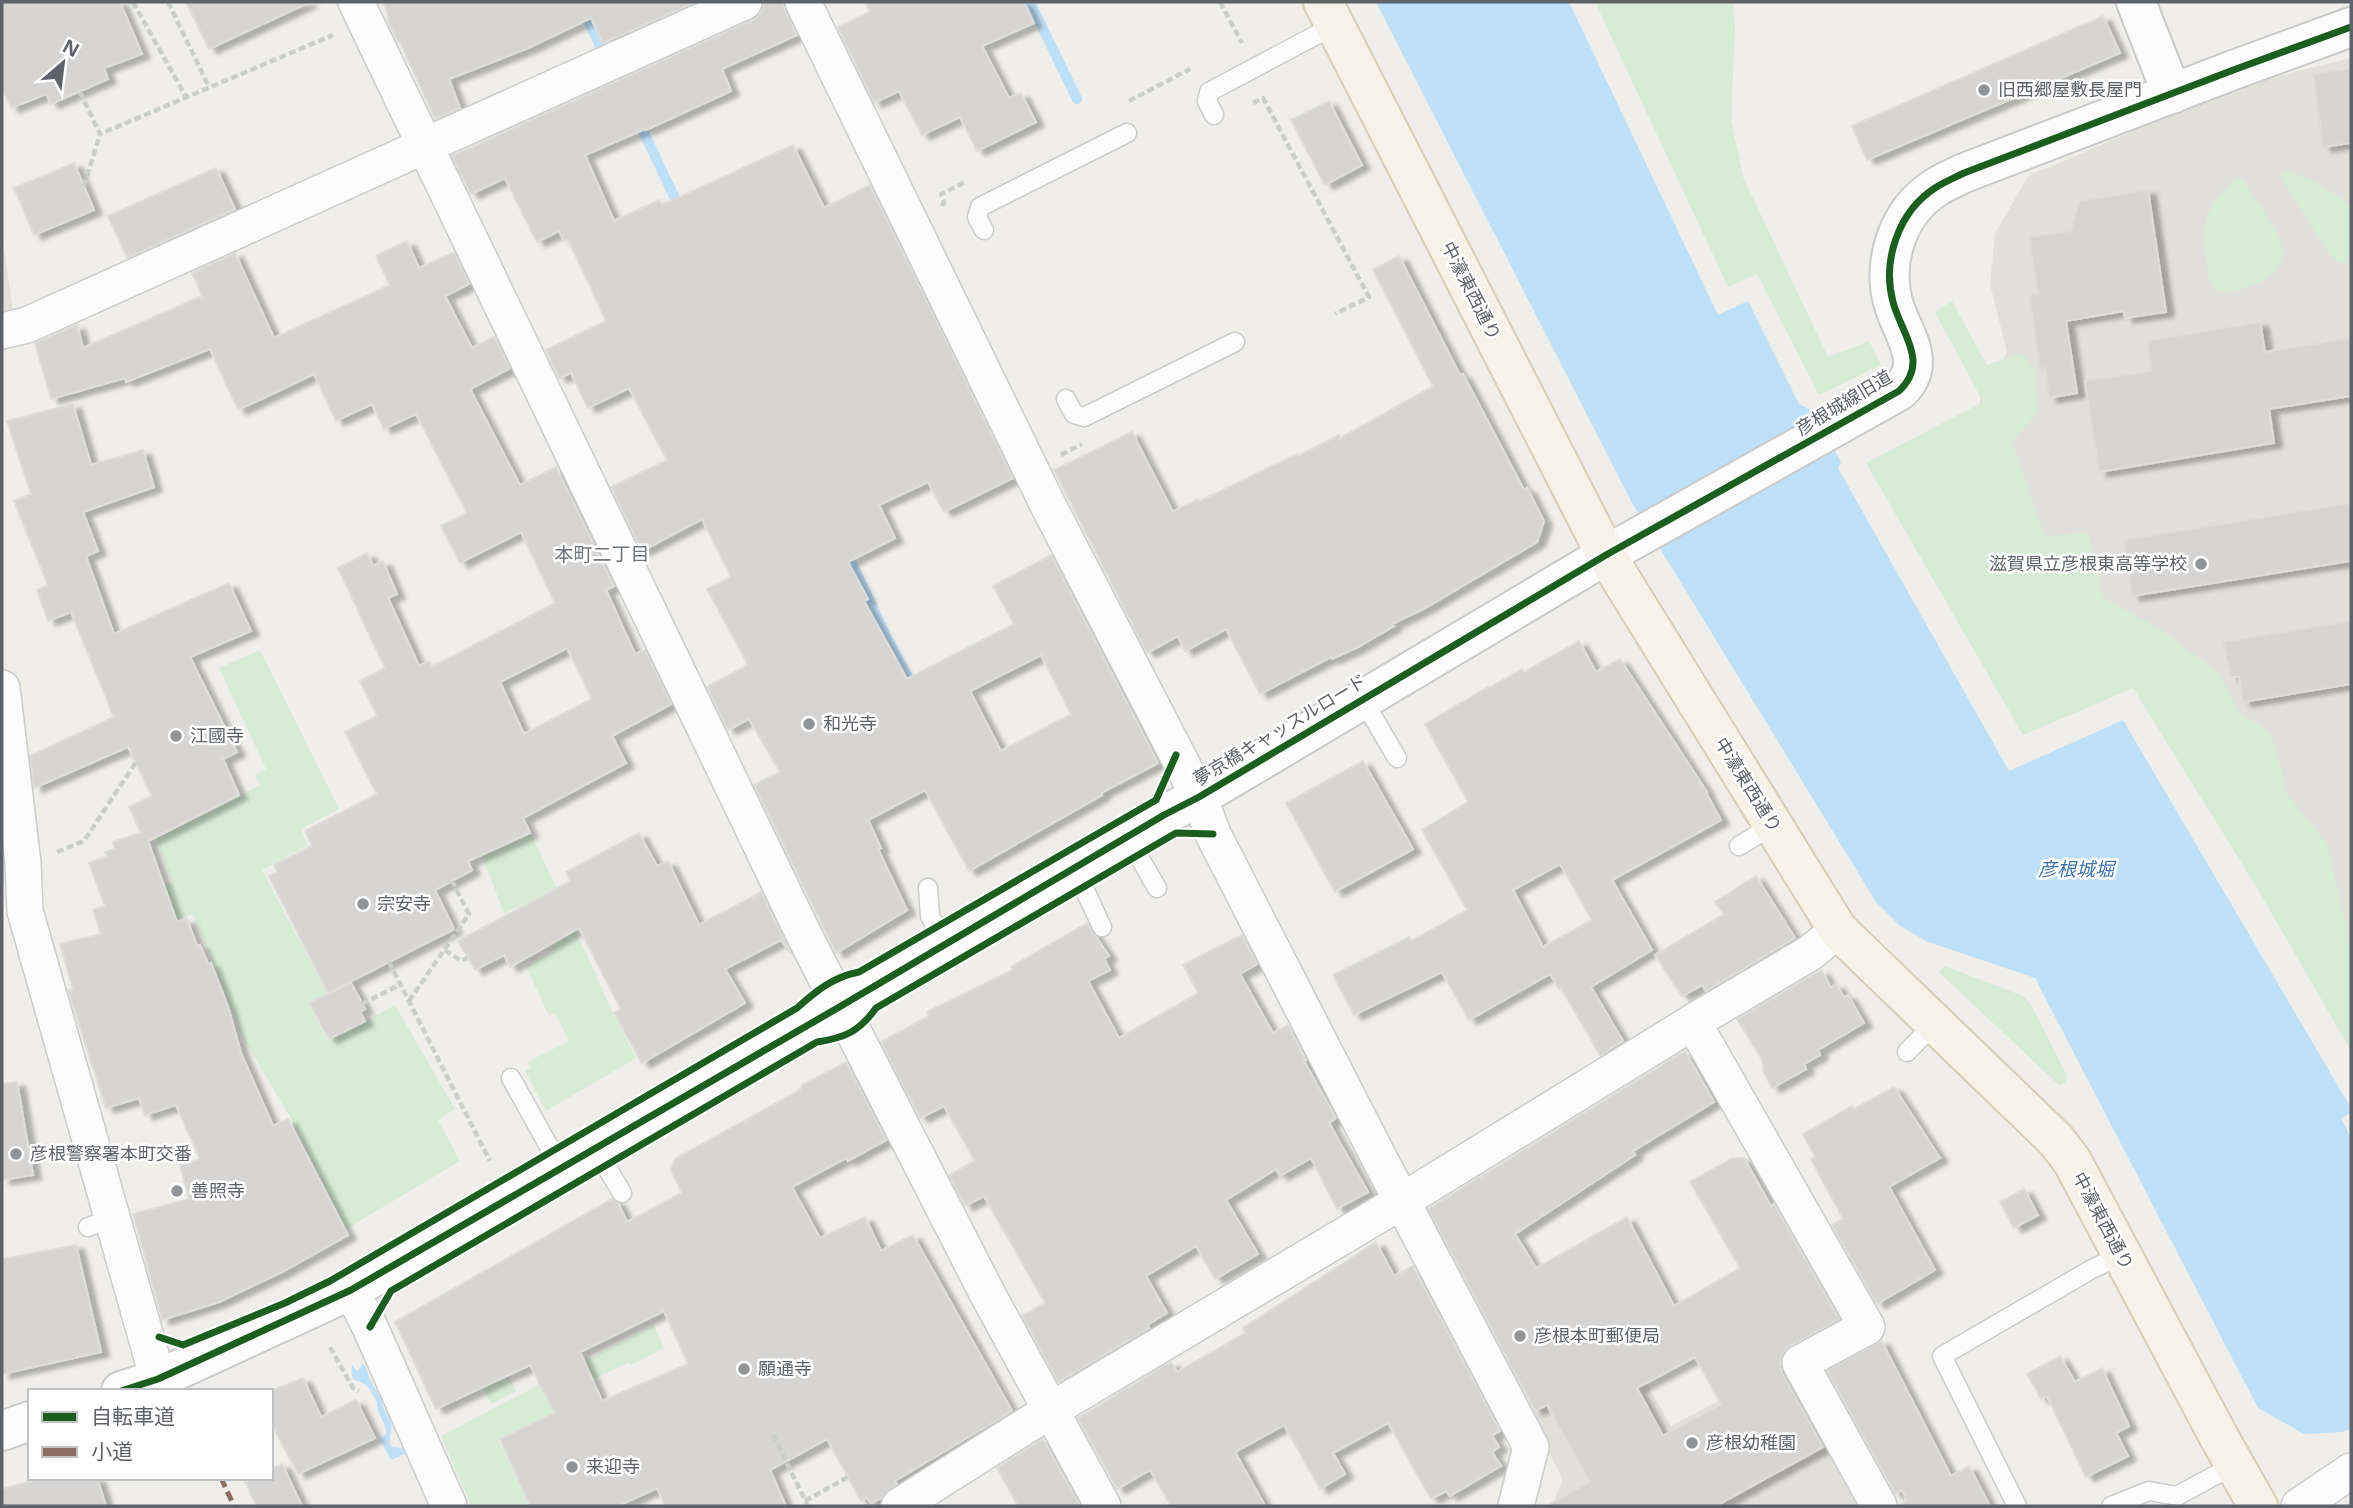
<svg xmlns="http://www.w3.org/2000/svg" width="2353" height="1508" font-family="'Open Sans','Noto Sans JP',sans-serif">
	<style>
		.education { fill: #e2e0da }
		.green { fill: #d8ebd6 }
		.water { fill: #bfe0f9 }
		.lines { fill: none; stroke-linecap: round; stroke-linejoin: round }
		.stream { stroke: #bfe0f9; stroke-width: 10 }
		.building { fill: #d6d5d3; stroke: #deddd9; stroke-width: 2; fill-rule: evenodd; filter: url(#shadow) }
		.lane-casing { stroke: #cbcccc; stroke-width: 21 }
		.street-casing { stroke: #cbcccc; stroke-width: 38 }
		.secondary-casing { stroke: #cacacb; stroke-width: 42 }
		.primary-casing { stroke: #d7ceb8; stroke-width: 42 }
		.path { stroke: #cacfcc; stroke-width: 4.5; stroke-dasharray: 7 3.5; stroke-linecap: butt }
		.lane { stroke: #fdfcfc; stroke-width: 18 }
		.street { stroke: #fdfcfc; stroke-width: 35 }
		.secondary { stroke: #fdfcfc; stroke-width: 38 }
		.primary { stroke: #f4f2e9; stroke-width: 38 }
		.quiet { stroke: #8d6e63; stroke-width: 5; stroke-dasharray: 10 5; stroke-linecap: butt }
		.cycleway-casing { stroke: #fff; stroke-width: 11 }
		.cycleway { stroke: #1b5e20; stroke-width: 7 }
		.poi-dot { fill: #919496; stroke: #fff; stroke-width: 2.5 }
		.labels { text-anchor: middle; stroke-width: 5; stroke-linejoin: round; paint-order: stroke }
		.poi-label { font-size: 18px; fill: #5f6368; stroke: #fff; text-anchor: start }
		.street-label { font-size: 18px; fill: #5f6368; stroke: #fff }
		.neighbourhood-label { font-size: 19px; fill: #70757a; stroke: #fff }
		.water-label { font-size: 19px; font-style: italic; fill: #4174aa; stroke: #fff }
	</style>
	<defs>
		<filter id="shadow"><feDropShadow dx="8" dy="4.5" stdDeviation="2" flood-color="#0004"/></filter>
	</defs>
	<rect width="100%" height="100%" fill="#efeeea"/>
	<path class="education" d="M2351,58v958l-196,-321 -176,-218 1,-78 27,-47 -17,-68 5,-50 33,-58 210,-90z
		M2,234l12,83 -12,4z
		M1632,1358l39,68 115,-61 75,141h-309l11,-26 -33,-65z"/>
	<path class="green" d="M1595,2h138l2,27 -4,90 12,58 85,180 41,-16 12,24 -62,30 -62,-121 -29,13z
		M2288,171l24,9 39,25v61l-13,-4 -8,-7 -50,-79 2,-4z
		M2236,178l6,1c11,17 34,46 39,64 8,27 -18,41 -40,46 -8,2 -18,5 -26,0 -7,-6 -7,-16 -8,-25 -6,-41 -2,-57 29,-86z
		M1952,301l35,64 35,-12 13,17 3,42 -26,30 32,94 44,-3 15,65 56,30 61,46 19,38 32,21 17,62 39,49 24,104v103l-94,-163 -124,-200 -110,47 -157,-272 117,-61 -48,-90z
		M260,650l79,159 -38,20 7,16 -46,25 65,123 -19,11 20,37 67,-36 60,104 -17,11 22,41 -114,68 -56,-112 -48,-81 -49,-122 -54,17 -12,-34 45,-15 -16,-44 104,-53 -5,-10 11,-6 -47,-101z
		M531,833l82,180 23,45 -90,53 -21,-40 6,-3 -4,-6 42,-21 -14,-28 -6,3 -23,-50 28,-15 -25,-49 -25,11 -22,-57z
		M1945,966l78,30 8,9 36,71 -1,7 -7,2 -116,-109 -4,-5z
		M461,1284l55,107 -25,13 -51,-109z
		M654,1325l10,23 -33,17 -2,-3 -35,17 5,12 -101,48 31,67h-58l-30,-70z"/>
	<path class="water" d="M1376,2h193l149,313 30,-14 51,103 14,7 28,51 -3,6 171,303 114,-51 228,388v5l-10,5 10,20v291l-9,3 -38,2 -46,-26 -223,-430 -109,-37 -27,-16 -23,-23 -245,-401z
		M363,1363c6,7 4,12 8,19 7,12 9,10 12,24 1,6 7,9 8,14 2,10 -3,18 0,27l12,1 6,4 -18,8 -11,-21 6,-5c1,-12 -10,-20 -9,-33 -4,-4 -6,-11 -10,-15 -10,-9 -17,0 -15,-20l1,-1 1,3 4,3z"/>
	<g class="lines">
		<path class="stream" d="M579,2l24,50
			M1030,2l47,97
			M637,118l44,93
			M846,550l42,90 27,49"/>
	</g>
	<path class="building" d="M2,2h118l22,52 -38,14 4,11 -57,25 -5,-10 -35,14 -9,-20z
		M186,2h124l-101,47z
		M383,2h313l-93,41 -12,-25 -63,30 -79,31 11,29 -25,11 -35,-77 -2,1 -11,-24 2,-1z
		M767,2h16l2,9 12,24 -75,34 9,22 -85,39 -1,-1 -60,26 29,66 45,-21 3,5 131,-60 31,63 46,-23 143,293 -69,34 -16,-30 -49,23 16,33 -47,24 20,37 -4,2 43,78 107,-55 -21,-38 58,-31 107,208 -57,30 1,2 -133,76 -44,-81 -57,30 13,28 -3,1 29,61 -71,43 -82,-168 26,-13 -31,-53 -21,11 -21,-43 41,-22 -41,-76 24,-12 -29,-58 -60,32 -31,-64 56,-27 -38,-72 -41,20 -17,-35 -12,5 -13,-28 60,-29 -38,-82 -4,2 -5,-10 -22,11 -32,-64 -34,16 -19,-38 300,-136 8,-6 4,-11zM1041,655l30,59 -70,37 -31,-60z
		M865,2h159l10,21 -52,23 27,52 12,-5 15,29 -59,29 -17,-34 -38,18 -23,-44 -25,12 -36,-76 32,-15z
		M2103,16l17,37 -253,107 -15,-34z
		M2351,68v75l-28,4 -10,-73z
		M1329,101l33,64 -37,20 -34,-65z
		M74,163l20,47 -60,25 -20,-47z
		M216,168l19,41 -108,49 -19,-42z
		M2148,190l18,122 -41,6 -1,-7 -58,10 11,72 -28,5 -4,-30 -5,1 -11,-74 9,-1 -9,-57 42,-6 8,-30z
		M407,241l12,27 35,-16 15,32 -24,12 27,52 22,-11 16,31 -40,21 50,96 36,-18 58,119 -8,4 29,64 10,-4 26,54 -59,32 14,27 -103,55 7,15 -62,28 4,9 -37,20 19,39 -126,64 -59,-117 8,-4 -3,-7 38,-19 -7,-15 72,-37 -32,-62 32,-16 -17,-35 25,-13 -47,-100 29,-15 6,13 10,-5 14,33 -9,4 31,68 10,-5 3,6 123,-64 -34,-71 -61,31 -19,-37 26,-13 -51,-99 -32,15 -12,-25 -36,17 -22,-47 -76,36 -28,-61 -84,33 -1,-4 -74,21 -16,-56 42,-18 6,23 119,-52 -10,-23 43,-20 39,85 116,-53 -14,-29zM567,648l25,51 -68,35 -24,-52z
		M1399,256l61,119 3,-1 61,116 3,-2 17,33 -7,21 -112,66 -33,16 2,2 -38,22 -24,11 -1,-2 -71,37 -34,-65 -41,22 -7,-15 -31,17 -93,-183 78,-38 41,80 25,-13 2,2 97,-47 1,2 41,-21 1,3 93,-52 -60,-116z
		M2260,322l5,30 86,-14v58l-82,13 5,34 -175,29 -14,-91 66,-10 -4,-30z
		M73,404l18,61 52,-15 11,37 -71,25 15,39 -12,5 28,78 115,-51 22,48 -61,26 47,95 -14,7 16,36 -91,46 29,81 10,-3 10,27 3,-1 8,19 3,-1 17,44 13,46 32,73 15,-7 60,116 -66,37 -63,30 -57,18 -29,-106 56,-15 -9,-34 20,-6 -24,-54 -31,10 -6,-17 -33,10 -38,-118 5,-1 -13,-45 41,-10 -8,-24 12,-4 -16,-43 18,-7 -2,-4 10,-3 -2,-7 28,-9 -12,-26 23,-11 -24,-49 -94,41 -4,-32 84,-39 -43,-105 -23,9 -11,-31 11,-5 -34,-84 17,-7 -24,-73z
		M2351,503v58l-219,35 -8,-56z
		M2351,621v63l-108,18 -4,-25h-8l-8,-35z
		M1579,641l17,31 24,-13 87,133 -1,1 15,27 -109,60 40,70 -61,37 32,54 -23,14 -39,-67 -2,1 -9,-15 -81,46 -27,-48 -88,43 -21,-40 76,-38 2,4 56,-31 -45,-80 46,-28 -43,-78 63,-37 1,1 33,-19 2,3zM1560,864l32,56 -49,27 -30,-57z
		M1363,761l50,88 -78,43 -49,-89z
		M639,833l18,33 11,-5 31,64 62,-33 30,62 -10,-14 -56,29 20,34 -103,60 -28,-50 7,-4 -42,-81 -69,39 -6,-12 -29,15 -17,-29 113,-60 -5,-9z
		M1756,876l39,62 -89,53 -4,-6 -20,11 -27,-41 69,-41 -9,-12z
		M1087,923l22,33 -5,3 6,11 -22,11 31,57 79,-45 -15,-28 59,-30 15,29 -17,10 33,59 15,-8 18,35 -2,1 32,57 -7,5 39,69 -31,17 -26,-51 -31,18 -4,-7 -50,31 32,54 -43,25 -19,-33 -50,30 21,37 -20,12 2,3 -91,54 -36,-66 23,-13 -61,-107 -19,10 -16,-31 26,-14 -31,-55 -24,12 -39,-76 48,-26 -2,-4 86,-42 -2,-3z
		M1821,970l10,17 5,-3 8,13 4,-2 16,28 -46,27 2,5 -16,9 2,5 -34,19 -9,-18v-9l-26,-42z
		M351,983l14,26 -5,3 5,9 -36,18 -20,-36z
		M1685,1051l29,51 -81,49 2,4 -120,79 21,34 91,-51 47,89 66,-38 -50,-86 43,-24h11l27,48 3,-2 65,115 -49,27 -7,7 -3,9 2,11 41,74 -107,59h-169l43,-24 -43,-77 -12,6 -107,-202zM1695,1357l26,47 -58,32 -26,-48z
		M846,1062l40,78 -38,21 -2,-3 -54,29 28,51 45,-21 16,34 32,-16 99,176 -117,70 2,3 -16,14 -10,5 -5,-6 -5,4 -34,-62 -57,31 16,36h-121l-8,-18 -39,18h-88l-30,-67 55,-26 -25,-48 -94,44 -41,-87 217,-123 6,4 9,19 55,-29 -11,-23 4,-11 125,-69 2,-5zM664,1311l24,53 -86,37 -22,-49z
		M17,1082l16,93 -31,5v-96z
		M1894,1087l46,71 -51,29 46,83 -58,34 -45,-79 11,-6 -32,-60 4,-2 -12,-23 49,-28 2,3z
		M2024,1189l14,26 -24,13 -14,-26z
		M1376,1242l18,34 19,-10 87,165 -8,4 7,12 -7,5 9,14 -51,30 -4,-5 -15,8 -43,-76 -55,30 12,21 -25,15 -36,-64 -49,27 30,54h-94l-21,-36 -33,19 -39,-71 93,-56 6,10 68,-39 -2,-5z
		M76,1245l25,107 -99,22v-115z
		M1881,1340l70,136 18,-10 21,40h-91l8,-6 -5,-10 -7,4 -68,-123z
		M2060,1356l15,26 27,-14 27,58 -13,7 12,23 -42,21 -39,-81 -6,3 -14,-25z
		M303,1378l18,39 35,-17 19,38 -77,36 -27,-51v-32z
		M1043,1439l37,67h-62l-21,-38z
		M282,1464l20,42h-45l-12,-24 8,-4h18v-9z
		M43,1478h54l9,28h-104v-17z"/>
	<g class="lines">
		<g class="lane-casing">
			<path id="lane" d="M1214,115l-7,-14 2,-9 126,-67
				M984,230l-7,-13 3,-10 147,-74
				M1066,399l8,15 10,3 151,-75
				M1363,700l34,58
				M1127,836l30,52
				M1739,846l34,-21
				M1074,867l28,60
				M928,888l2,28 15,28
				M1907,1052l28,-29
				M511,1078l50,90
				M595,1148l27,45
				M88,1227l24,-8
				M2017,1506l-75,-150 150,-87 29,-14
				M2111,1506l38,-15 28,5 57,-31"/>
		</g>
		<g class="street-casing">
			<path id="street" d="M356,2l449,935 183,358 115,211
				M803,2l246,505 150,290 14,37 162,316 156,297 -15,59
				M2,331l25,-6 717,-323
				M2,688l21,175 2,48 133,468
				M1693,1022l174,305 -67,36 79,143
				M351,1290l19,37 79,179
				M899,1506l152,-96 351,-209 291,-179 117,-69 28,-23
				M2299,1506l52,-35"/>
		</g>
		<g class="secondary-casing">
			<path id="secondary" d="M2136,2l36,92
				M121,1391l37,-12 193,-89 490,-284 323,-191 35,-18 407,-242 293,-164c31,-29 2,-58 -6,-89 -11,-41 5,-90 42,-114 9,-6 19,-10 29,-15l272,-104 115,-42
				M2,1431l28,-10"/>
		</g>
		<g class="primary-casing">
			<path id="primary" d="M1323,2l283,553 232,375 218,210 16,21 148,278 38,67"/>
		</g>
		<path class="path" d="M133,2l53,95
			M168,2l41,85
			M1220,2l22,41
			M80,92l20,42 233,-99
			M1129,101l61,-32
			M1253,103l10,-5 106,199 -34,17
			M84,186l16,-52
			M942,206l2,-4 -3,-8 24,-12
			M1061,455l21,-11
			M57,852l27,-11 52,-79
			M445,950l16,11 6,-3
			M389,962l101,199
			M409,1001l60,-87 -17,-33
			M362,1004l39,-20
			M330,1347l23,41 6,3
			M773,1435l35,71
			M805,1501l43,-24"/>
		<use href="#lane" class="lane"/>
		<use href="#street" class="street"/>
		<use href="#secondary" class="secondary"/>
		<use href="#primary" class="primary"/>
		<path class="quiet" d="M221,1478l13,28"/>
		<g class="cycleway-casing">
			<path id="cycleway" d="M370,1327l21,-36 426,-249c27,-4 42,-10 59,-34l300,-175 37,1
				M159,1337l24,8 102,-42 45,-22 467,-273c19,-17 36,-31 62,-36l297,-172 20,-45
				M121,1391l37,-12 193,-89 490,-284 323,-191 35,-18 407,-242 293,-164c31,-29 2,-58 -6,-89 -11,-41 5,-90 42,-114 9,-6 19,-10 29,-15l272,-104 115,-42"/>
		</g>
		<use href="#cycleway" class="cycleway"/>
	</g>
	<g class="poi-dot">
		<circle cx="1984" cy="90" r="7"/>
		<circle cx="2201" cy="564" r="7"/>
		<circle cx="809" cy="724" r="7"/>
		<circle cx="176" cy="736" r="7"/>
		<circle cx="363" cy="904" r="7"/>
		<circle cx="16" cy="1154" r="7"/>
		<circle cx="177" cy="1191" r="7"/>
		<circle cx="1520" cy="1336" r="7"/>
		<circle cx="744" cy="1369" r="7"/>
		<circle cx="1692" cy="1443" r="7"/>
		<circle cx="572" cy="1467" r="7"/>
	</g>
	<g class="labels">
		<g class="poi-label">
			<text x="1998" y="96">旧西郷屋敷長屋門</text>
			<text x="2187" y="570" text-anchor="end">滋賀県立彦根東高等学校</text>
			<text x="823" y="730">和光寺</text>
			<text x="190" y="742">江國寺</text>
			<text x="377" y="910">宗安寺</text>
			<text x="30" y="1160">彦根警察署本町交番</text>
			<text x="191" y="1197">善照寺</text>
			<text x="1534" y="1342">彦根本町郵便局</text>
			<text x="758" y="1375">願通寺</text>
			<text x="1706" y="1449">彦根幼稚園</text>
			<text x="586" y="1473">来迎寺</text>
		</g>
		<g class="street-label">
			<text transform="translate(1471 291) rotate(63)" y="6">中濠東西通り</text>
			<text transform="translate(1844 403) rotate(-31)" y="6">彦根城線旧道</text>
			<text transform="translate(1280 730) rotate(-31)" y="6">夢京橋キャッスルロード</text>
			<text transform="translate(1748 785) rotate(58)" y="6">中濠東西通り</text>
			<text transform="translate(2103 1221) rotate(62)" y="6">中濠東西通り</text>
		</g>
		<g class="neighbourhood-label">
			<text x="602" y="561">本町二丁目</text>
		</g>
		<g class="water-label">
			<text x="2076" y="876">彦根城堀</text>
		</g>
	</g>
	<rect width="2353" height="1508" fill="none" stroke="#5f6368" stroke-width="7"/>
	<rect x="28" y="1389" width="245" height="91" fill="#ffffff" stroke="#bfc1c3" stroke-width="2"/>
	<rect x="42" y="1412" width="35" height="10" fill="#1b5e20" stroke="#bfc1c3" stroke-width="2"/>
	<text x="91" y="1424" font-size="21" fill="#5f6368">自転車道</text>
	<rect x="42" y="1447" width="35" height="10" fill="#8d6e63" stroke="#bfc1c3" stroke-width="2"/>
	<text x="91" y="1459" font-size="21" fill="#5f6368">小道</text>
	<g transform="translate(63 63) rotate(28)" stroke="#ffffff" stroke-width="5" paint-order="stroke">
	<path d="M0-5L12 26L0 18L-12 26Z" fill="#5f6368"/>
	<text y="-10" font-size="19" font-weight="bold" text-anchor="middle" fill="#5f6368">N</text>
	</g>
</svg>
